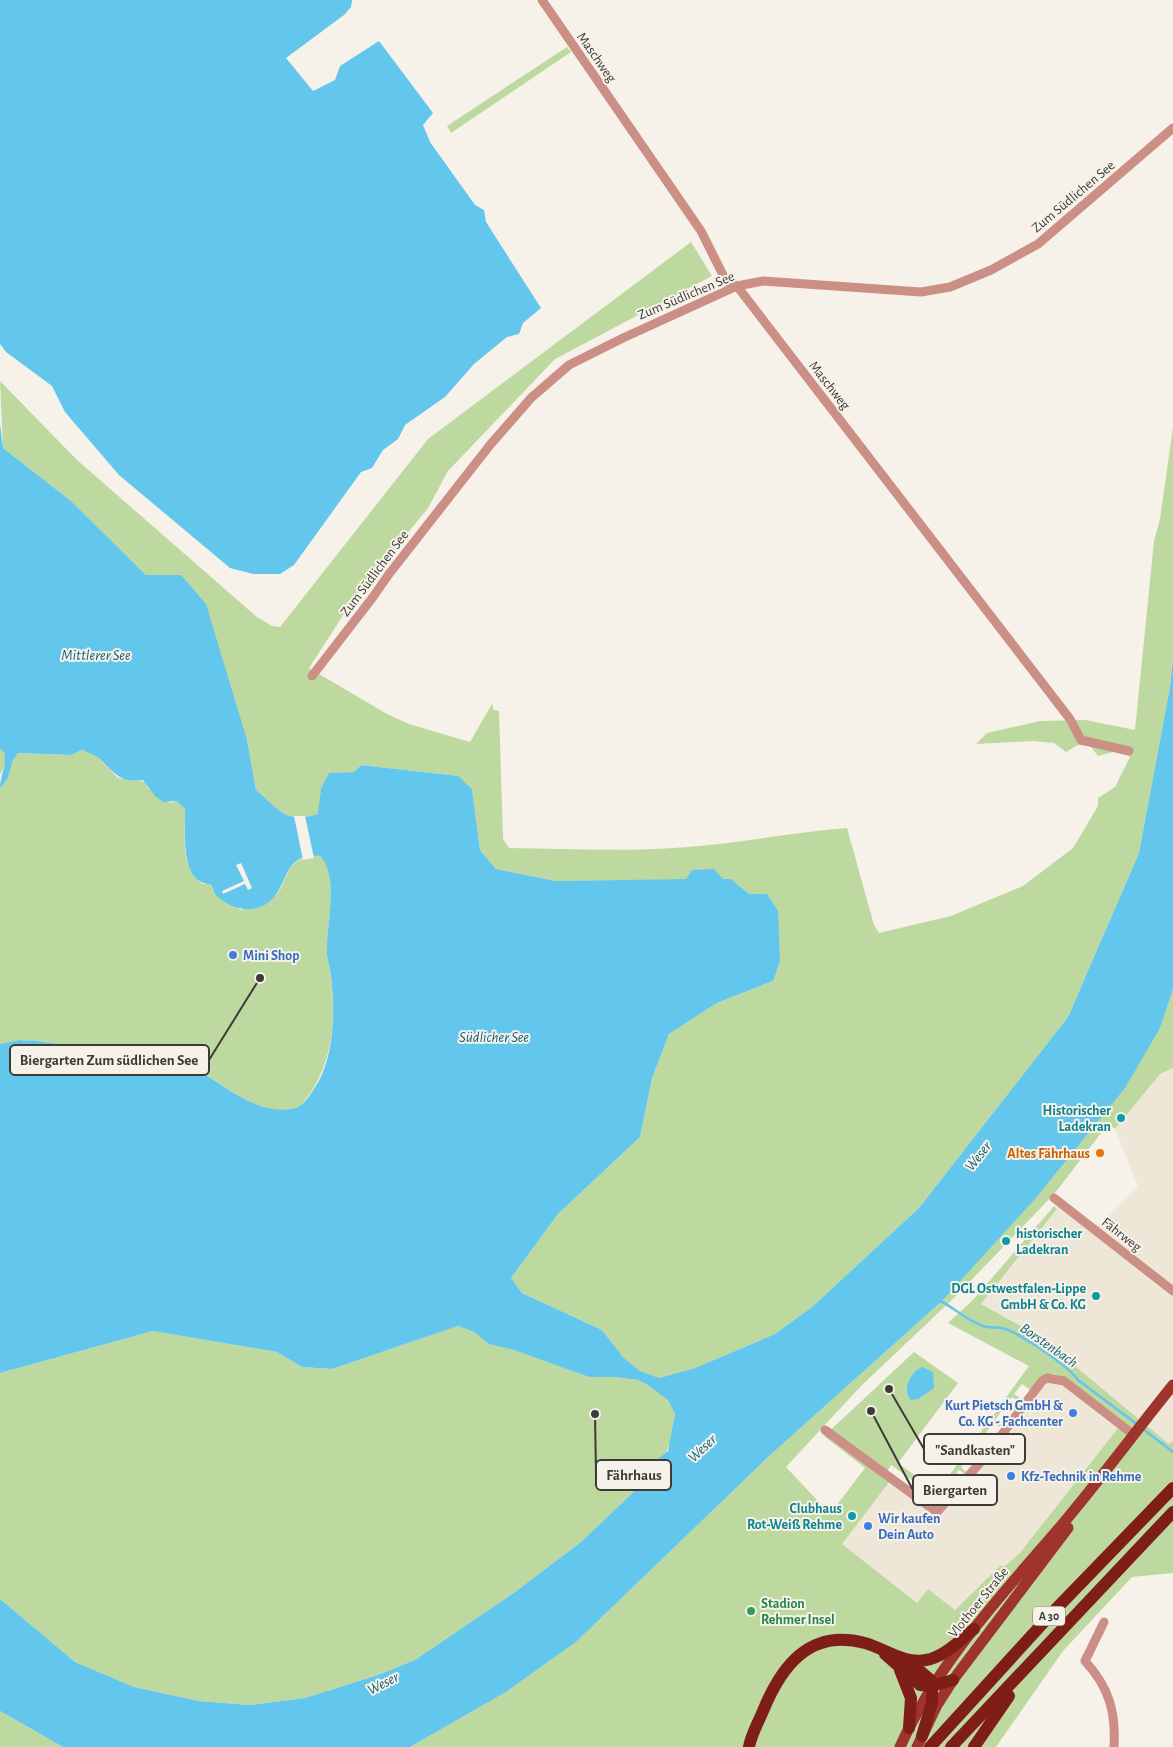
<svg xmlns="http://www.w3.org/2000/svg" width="1173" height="1747" font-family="'Alegreya Sans',sans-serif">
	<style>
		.built { fill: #eee7d7 }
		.green { fill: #bed99f; fill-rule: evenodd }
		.water { fill: #63c6ed }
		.pier { fill: #f6f2e9 }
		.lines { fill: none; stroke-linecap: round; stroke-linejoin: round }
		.stream { stroke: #63c6ed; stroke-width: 2.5 }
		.minor { stroke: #cc8f86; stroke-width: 9 }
		.major { stroke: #9e342b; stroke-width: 11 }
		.highway { stroke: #7f1d17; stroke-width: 12 }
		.shop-dot { fill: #3f7fe0; stroke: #f6f2e9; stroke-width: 2 }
		.culture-dot { fill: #0f9aa8; stroke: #f6f2e9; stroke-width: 2 }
		.food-dot { fill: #e8710a; stroke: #f6f2e9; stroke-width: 2 }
		.leisure-dot { fill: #2e9e5b; stroke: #f6f2e9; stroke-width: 2 }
		.labels { text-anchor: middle; stroke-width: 4; stroke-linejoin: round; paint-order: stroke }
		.shield { fill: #f6f2e9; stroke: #74726d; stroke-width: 1 }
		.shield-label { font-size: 12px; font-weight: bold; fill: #3d3b38 }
		.street-label { font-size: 14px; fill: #3d3b38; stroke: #f6f2e9 }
		.shop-label { font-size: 14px; font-weight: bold; fill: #366cbe; stroke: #f6f2e9; text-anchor: start }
		.culture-label { font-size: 14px; font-weight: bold; fill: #0d838f; stroke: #f6f2e9; text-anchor: end }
		.food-label { font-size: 14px; font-weight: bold; fill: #c56008; stroke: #f6f2e9; text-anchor: end }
		.leisure-label { font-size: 14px; font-weight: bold; fill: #27864d; stroke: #f6f2e9; text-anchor: start }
		.water-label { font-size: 15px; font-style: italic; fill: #0c5e79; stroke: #f6f2e9 }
		.leader { fill: none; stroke: #3d3b38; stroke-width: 2 }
		.callout-dot { fill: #3d3b38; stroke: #f6f2e9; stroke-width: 2 }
		.callout { fill: #f6f2e9; stroke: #3d3b38; stroke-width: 2 }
		.callout-label { font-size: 15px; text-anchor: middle; font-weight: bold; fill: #3d3b38 }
	</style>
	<rect width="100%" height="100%" fill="#f6f2e9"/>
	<path class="built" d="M1173,1068v373l-3,3 -131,-108 -58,-32 83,-104 34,26 40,-39 -23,-58 -6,-5 6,5 45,-55z
		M1052,1374l12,3 58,46 -103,131 -64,56 -27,-21 -11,14 -76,-59 52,-67 36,26 16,2 85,-115 9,-12z"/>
	<path class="green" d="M567,47l4,5 -120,81 -4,-7z
		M691,242l21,34 -157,83 -107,112 -20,37 -77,95 -42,65 78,46 22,10 61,18 22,-38 2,6 5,1 4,128 6,9c59,1 119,4 179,-1 53,-4 105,-15 159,-19l27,97 5,8 72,-17 72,-30 50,-38 25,-42v-8l17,-11 15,-30 -10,-7 -22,6 -8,-10 -12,-1 -12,7 -12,-9 -21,-2 -57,3 11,-11 53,-12 45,-1 50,10 19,-189 6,-22 13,-92v232l-3,28 -31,166 -71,164 -149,191 -107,99 -37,27 -80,34 -36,10 -19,-7 -17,-14 -21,-27 -80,-37 -11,-15 47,-64 82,-77 12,-59 17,-44 48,-31 56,-22 -24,-87 -18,-15 -175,2 -60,-12 -16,-19 -8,-61 -15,-13 -96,-11 -7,7 -25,1 -8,15 -2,26c-34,10 -39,-4 -63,-24l-9,-50 -66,-165h-35l-75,-74 -68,-53 -3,-67 77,79 180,157 15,9 8,1 148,-188z
		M0,749l4,3 3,9 -7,14z
		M82,750l16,7 20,21 28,4 2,6 22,15 6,-2 9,8c1,25 -6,60 18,75h7l5,10 26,16c10,-4 22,-7 32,-13 15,-9 9,-35 36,-41 3,-1 8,-1 11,0 19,9 7,76 7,93 -1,9 3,17 4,26 2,22 3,47 -1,69 -5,24 -14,46 -32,64 -44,13 -83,-35 -122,-49l-140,-18 -17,-1 -19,4v-255l8,-11 5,-18 4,-7 54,2z
		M1173,989v79l-13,6 -45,55 -7,-5 -53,69 -98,102 -97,92 -74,80 44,47 35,-46 -41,-32 90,-84 44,31 -60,80 39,29 92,-126 -81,-43 25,-23 81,-94 3,3 -76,95 58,32 130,108 4,-3v132l-41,4 -69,74 -67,96h-586l96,-55 70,-50 191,-184 175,-157 218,-273zM1052,1374l12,3 58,46 -103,131 -14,12h-5l-45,44 -27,-21 -11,14 -75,-59 51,-67 -6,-5 4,-7 43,31 -5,7 9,4 9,-5 -8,-6 10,-12 6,4 1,-2 -6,-5 9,-11 6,4 1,-2 -5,-5 8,-11 6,4 2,-2 -6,-5 1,-1 6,4 2,-2 -6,-5 8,-11 6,4 2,-2 -6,-5 9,-12 6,4 2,-2 -6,-5 17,-23 6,4 2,-3 -6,-4 8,-10 8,6 9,-12z
		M458,1326l16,6 15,12 26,6 74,27h26l23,3 24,14 6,6 7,14 -4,26 -6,15 -11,7 -4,12 -7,9 -62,59 -66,50 -100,68 -37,15 -73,23 -56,7 -50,-4 -65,-14 -59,-25 -75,-63v-226l153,-42 124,21 25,15 30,2z
		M0,1711l63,36h-63z"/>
	<path class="water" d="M0,0h352l-1,7 -7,8 -58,43 27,33 22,-11 5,-14 39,-25 54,72 -10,12 7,17 45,63 9,5 2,12 55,86 -18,15 -4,11 -12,3 -33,27 -29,33 -40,28 -7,14 -15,11 -11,18 -11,4 -67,93 -14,9h-27l-23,-6 -111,-93 -54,-63 -13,-26 -46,-34 -6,-8z
		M0,424l3,24 68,53 75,74h35l25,29 41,136 9,50c24,20 29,34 62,24l3,-26 8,-15 25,-1 7,-7 97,11 14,13 8,61 16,19 60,12 130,-2 6,-9 22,-1 9,10h8l18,15h18l11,17 2,50 -7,20 -56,22 -48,31 -17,44 -12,59 -82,77 -47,64 11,15 80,37 21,27 17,14 19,7 36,-10 80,-34 37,-27 107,-99 149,-191 71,-164 31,-166 3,-28v330l-13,39 -35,60 -91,112 -92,101 -175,157 -191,184 -70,50 -96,55h-347l-63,-36v-112l75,63 59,25 65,14 50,4 56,-7 73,-23 37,-15 100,-68 66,-50 62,-59 7,-9 4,-12 14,-11 7,-37 -7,-14 -19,-14 -11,-6 -23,-3h-26l-75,-27 -25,-6 -15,-12 -16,-6 -126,43 -30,-2 -25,-15 -124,-21 -153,42v-329l19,-4 17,1 140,18c38,14 73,57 116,50 9,-1 15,-10 20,-17 23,-31 23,-81 19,-117 -1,-9 -5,-17 -4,-27 0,-24 12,-74 -7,-92 -9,-1 -19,0 -26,7 -9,9 -11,24 -20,34 -16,19 -42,14 -58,-2 -3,-3 -3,-8 -6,-11 -31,-1 -24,-53 -25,-75l-9,-8 -13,1 -8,-6 -12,-16c-24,3 -28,-7 -43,-21 -5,-4 -12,-6 -18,-9l-11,5 -53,-2 -5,7 -5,18 -8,11c0,-16 8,-23 4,-37l-4,-3z
		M922,1367l11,5 1,16 -16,11 -7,1c-10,-9 0,-29 11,-33z"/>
	<path class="pier" d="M294,816h11l9,42 -11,2z
		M241,863l11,25 -4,2 -3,-6 -22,10 -1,-3 22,-10 -8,-16z"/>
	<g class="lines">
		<path class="stream" d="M940,1301c15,7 26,19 43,25 6,2 13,1 19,2 17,4 66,38 76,52l60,45
			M1143,1429l30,23"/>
		<path class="minor" d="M542,0l159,231 25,50 11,5 333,433 11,21 48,11
			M312,676l61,-79 16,-23 101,-129 41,-47 38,-33 54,-27 114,-52 26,-5 158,11 29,-5 41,-17 47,-26 135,-116
			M1054,1198l119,93
			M825,1430l112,82 48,-55 57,-76 5,-3 17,3 70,54
			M1104,1622l-19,39c24,26 31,51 29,86"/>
		<path class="major" d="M900,1747c37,-84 101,-151 160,-220 39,-46 75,-95 113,-142
			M917,1747l20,-42 16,-25 115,-152"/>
		<path class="highway" d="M885,1654l35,31 12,1 21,-6
			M907,1660l25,21v22l-10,33
			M900,1670l11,28 -2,30
			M749,1747c2,-12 9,-24 14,-36 18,-44 46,-83 102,-68 21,6 38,21 61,17 18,-3 34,-20 48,-31
			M930,1747l124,-136 119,-123
			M951,1747l222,-235
			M974,1747l35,-51"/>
	</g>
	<g class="shop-dot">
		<circle cx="233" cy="955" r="5"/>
		<circle cx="1073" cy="1413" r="5"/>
		<circle cx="1011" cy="1476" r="5"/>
		<circle cx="868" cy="1526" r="5"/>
	</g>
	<g class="culture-dot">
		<circle cx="1121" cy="1118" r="5"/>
		<circle cx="1006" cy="1241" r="5"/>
		<circle cx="1096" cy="1296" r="5"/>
		<circle cx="852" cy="1516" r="5"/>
	</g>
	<circle class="food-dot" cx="1100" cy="1153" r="5"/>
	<circle class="leisure-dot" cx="751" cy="1611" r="5"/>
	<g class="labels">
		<rect class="shield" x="1033" y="1606.5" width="32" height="19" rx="4"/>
		<g class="shield-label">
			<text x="1049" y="1620">A 30</text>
		</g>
		<g class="street-label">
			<text transform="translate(597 57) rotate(55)" y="5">Maschweg</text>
			<text transform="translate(1073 196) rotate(-40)" y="5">Zum Südlichen See</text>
			<text transform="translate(686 295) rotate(-23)" y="5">Zum Südlichen See</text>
			<text transform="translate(830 385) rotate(52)" y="5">Maschweg</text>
			<text transform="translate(374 573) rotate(-53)" y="5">Zum Südlichen See</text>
			<text transform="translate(1122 1234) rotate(38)" y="5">Fährweg</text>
			<text transform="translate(978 1602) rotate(-51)" y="5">Vlothoer Straße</text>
		</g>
		<g class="shop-label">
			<text x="243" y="960">Mini Shop</text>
			<text x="1063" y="1410" text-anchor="end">Kurt Pietsch GmbH &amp;<tspan x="1063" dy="16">Co. KG - Fachcenter</tspan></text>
			<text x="1021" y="1481">Kfz-Technik in Rehme</text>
			<text x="878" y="1523">Wir kaufen<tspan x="878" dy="16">Dein Auto</tspan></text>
		</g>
		<g class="culture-label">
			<text x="1111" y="1115">Historischer<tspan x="1111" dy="16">Ladekran</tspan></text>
			<text x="1016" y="1238" text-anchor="start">historischer<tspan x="1016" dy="16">Ladekran</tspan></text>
			<text x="1086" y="1293">DGL Ostwestfalen-Lippe<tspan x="1086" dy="16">GmbH &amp; Co. KG</tspan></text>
			<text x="842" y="1513">Clubhaus<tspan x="842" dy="16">Rot-Weiß Rehme</tspan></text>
		</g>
		<g class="food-label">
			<text x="1090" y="1158">Altes Fährhaus</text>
		</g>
		<g class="leisure-label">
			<text x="761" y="1608">Stadion<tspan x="761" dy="16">Rehmer Insel</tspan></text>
		</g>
		<g class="water-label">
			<text x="96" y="660">Mittlerer See</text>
			<text x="494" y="1042">Südlicher See</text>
			<text transform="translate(978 1156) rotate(-52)" y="5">Weser</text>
			<text transform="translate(1049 1345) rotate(35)" y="5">Borstenbach</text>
			<text transform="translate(702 1448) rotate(-43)" y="5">Weser</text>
			<text transform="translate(383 1683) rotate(-27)" y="5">Weser</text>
		</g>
	</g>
	<path class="leader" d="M260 978L209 1060M889 1389L924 1449M595 1414L596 1475M871 1411L913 1490"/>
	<g class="callout-dot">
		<circle cx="260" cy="978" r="5"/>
		<circle cx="889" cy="1389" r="5"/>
		<circle cx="595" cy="1414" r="5"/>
		<circle cx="871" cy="1411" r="5"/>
	</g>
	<g class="callout">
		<rect x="10" y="1045" width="199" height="30" rx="5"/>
		<rect x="924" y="1434" width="101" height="30" rx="5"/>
		<rect x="596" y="1460" width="75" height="30" rx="5"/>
		<rect x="913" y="1475" width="84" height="30" rx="5"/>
	</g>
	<g class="callout-label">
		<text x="109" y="1065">Biergarten Zum südlichen See</text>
		<text x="975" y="1455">"Sandkasten"</text>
		<text x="634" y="1480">Fährhaus</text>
		<text x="955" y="1495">Biergarten</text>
	</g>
</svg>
